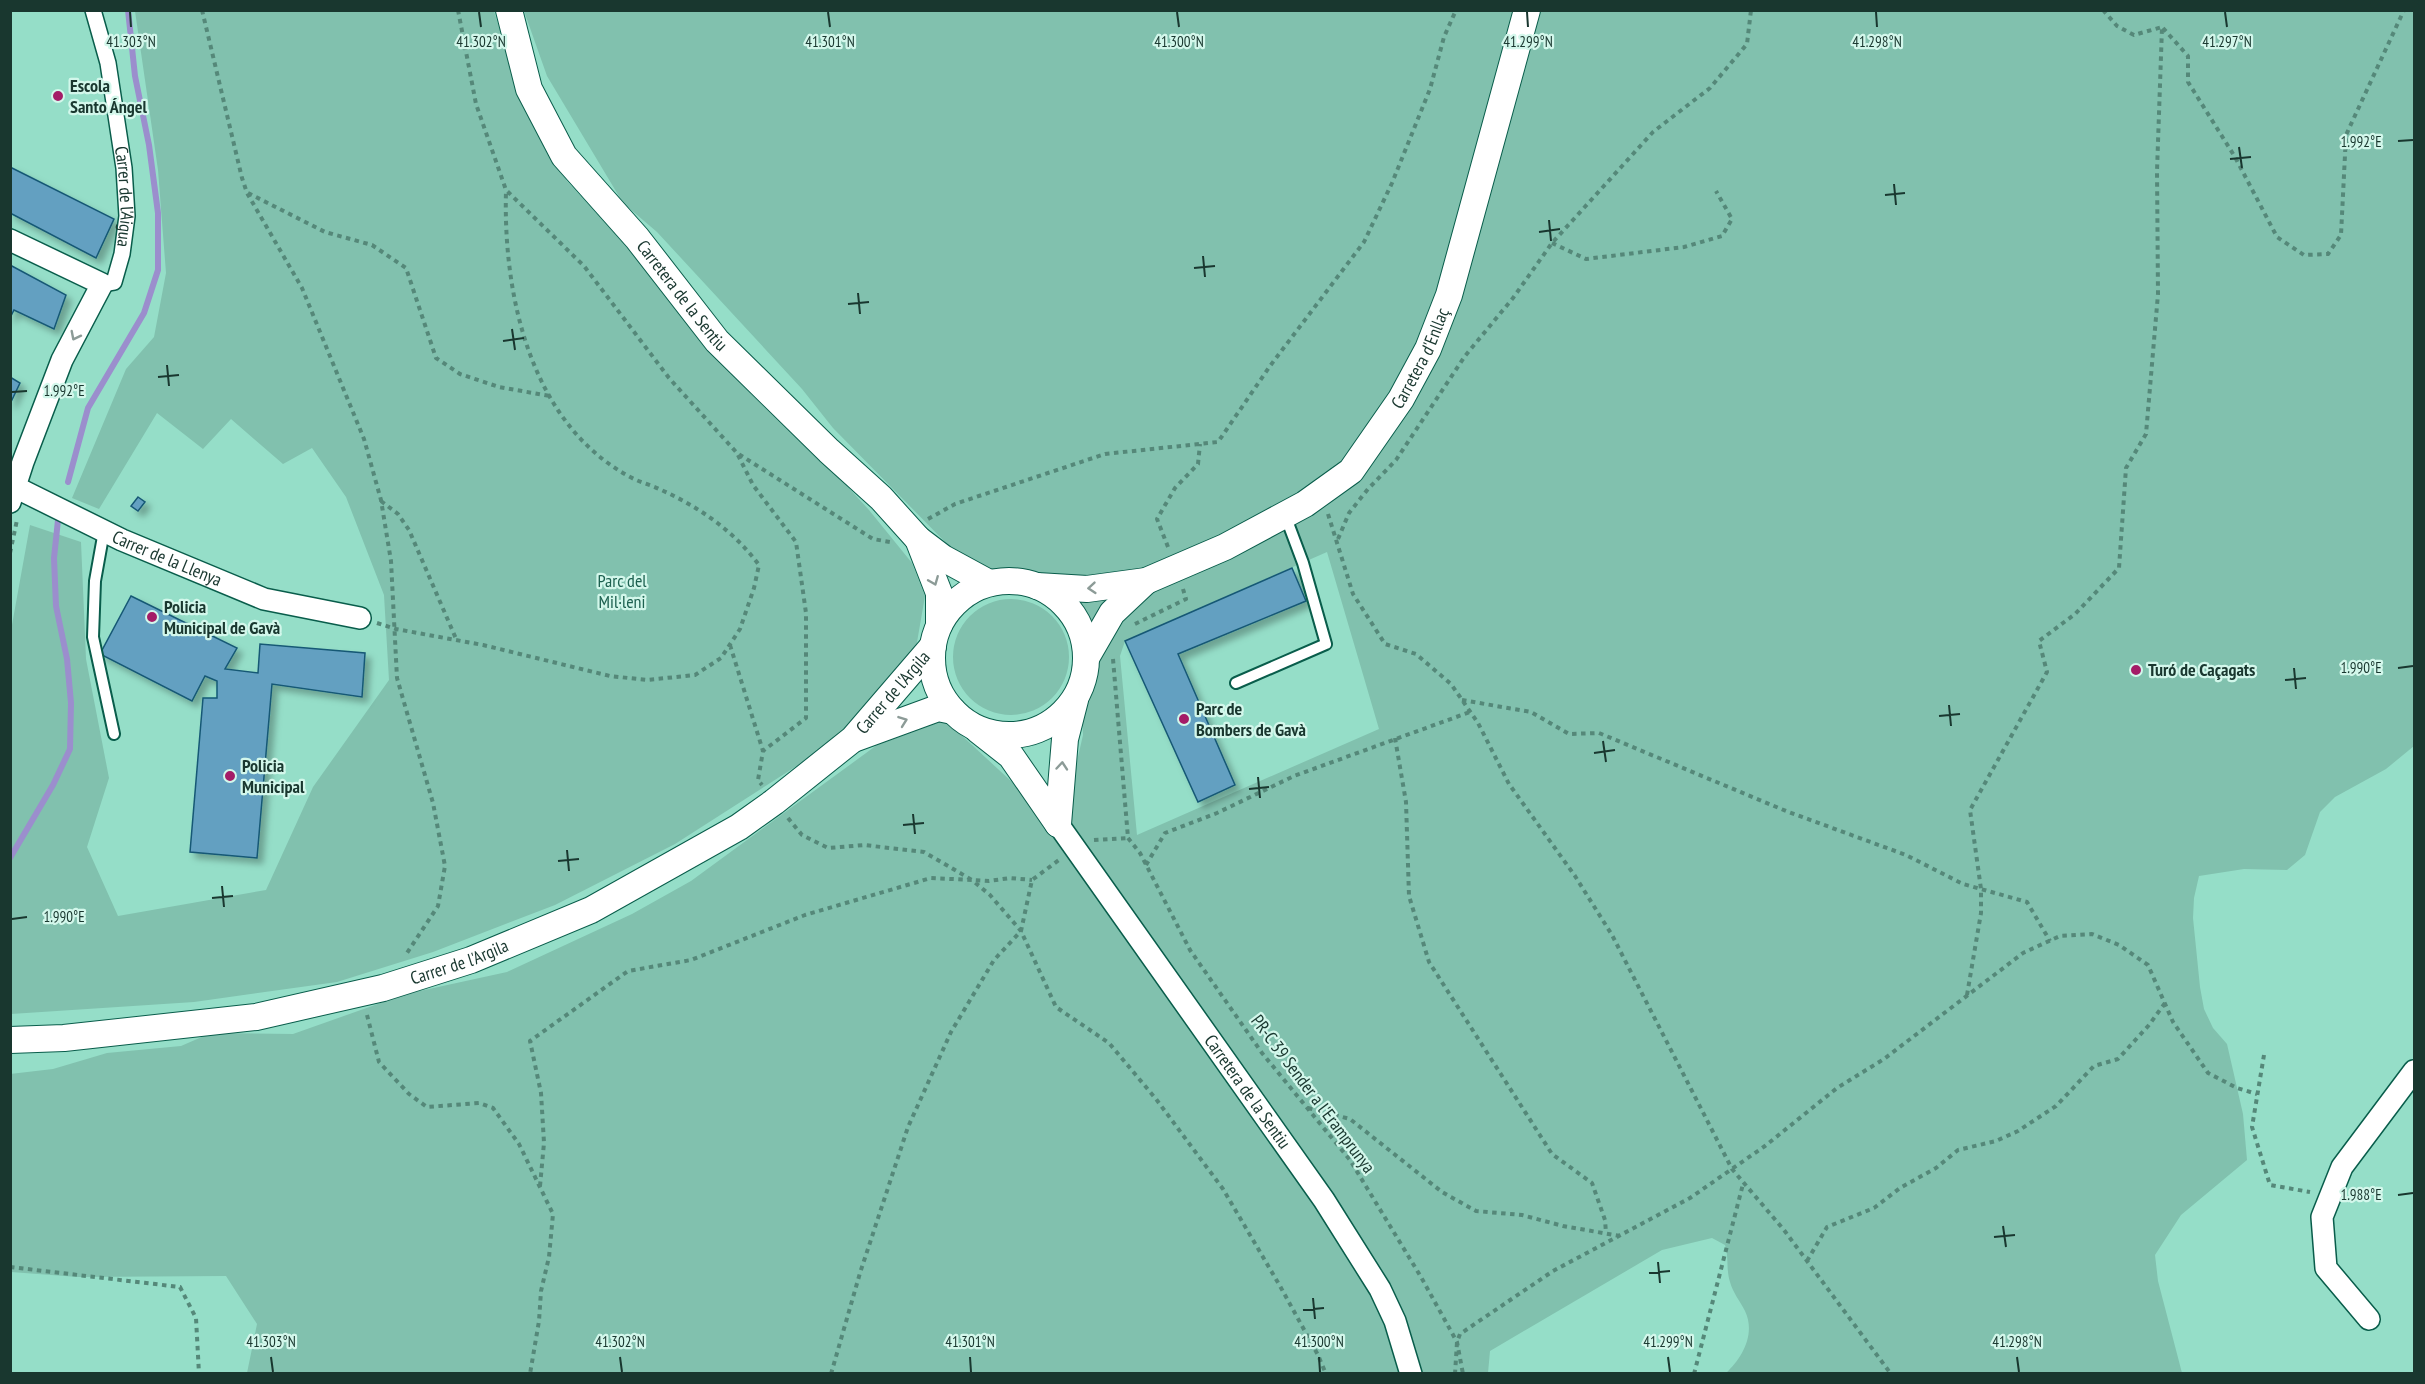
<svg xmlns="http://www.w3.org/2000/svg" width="2425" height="1384" font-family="'PT Sans Narrow',sans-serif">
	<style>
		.green { fill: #81c1ae; fill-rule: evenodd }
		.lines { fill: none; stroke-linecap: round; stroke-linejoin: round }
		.stream { stroke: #9b8ecd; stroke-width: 6 }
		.building { fill: #63a0c1; stroke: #165875; stroke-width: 1.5; filter: url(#shadow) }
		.service-casing { stroke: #095d4b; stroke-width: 14 }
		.pedestrian-casing { stroke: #095d4b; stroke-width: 18 }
		.minor-casing { stroke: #095d4b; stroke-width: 24 }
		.tertiary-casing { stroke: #095d4b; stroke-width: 28 }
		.path { stroke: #558879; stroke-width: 4; stroke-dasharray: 4.5 4.5; stroke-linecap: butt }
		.service { stroke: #fff; stroke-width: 10 }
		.pedestrian { stroke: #fff; stroke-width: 15 }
		.minor { stroke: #fff; stroke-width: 21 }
		.tertiary { stroke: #fff; stroke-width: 26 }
		.oneway { stroke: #8c9b97 }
		.ticks { fill: none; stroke: #19372f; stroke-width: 2 }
		.poi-dot { fill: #a41c67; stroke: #d3f7eb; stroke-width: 2 }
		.labels { text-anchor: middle; stroke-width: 4.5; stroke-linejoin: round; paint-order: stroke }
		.poi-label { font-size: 18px; font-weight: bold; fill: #19372f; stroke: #d3f7eb; text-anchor: start }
		.street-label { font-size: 18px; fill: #19372f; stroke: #d3f7eb }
		.park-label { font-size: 18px; fill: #1d6150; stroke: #d3f7eb }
		.ticks-label { font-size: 15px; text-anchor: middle; fill: #19372f; stroke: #d3f7eb; stroke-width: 4.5; stroke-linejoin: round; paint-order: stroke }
	</style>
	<defs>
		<filter id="shadow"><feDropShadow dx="5.5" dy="5.5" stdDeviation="3" flood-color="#0004"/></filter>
	</defs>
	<rect width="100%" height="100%" fill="#95dec8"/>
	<path class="green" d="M135,11h359l32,102 41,68 302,329 43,53 13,33 -9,52 -29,44 -67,59 -145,93 -120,61 -122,47 -96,30 -143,20 -183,12 -1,-378 20,-111 51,17 5,117 23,119 -22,69 31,69 148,-26 47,-103 76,-107 -5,-85 -38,-98 -34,-49 -29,16 -52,-45 -28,30 -46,-36 -58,96 -27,-11 54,-129 28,-32 12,-64 -8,-103z
		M524,11h1890v735l-28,23 -51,28 -15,15 -15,43 -18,15 -43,-1 -45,7 -5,22 -1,20 7,69 4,22 9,19 14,16 16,70 4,46 -66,55 -26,40 3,26 24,92h-456c16,-15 30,-39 19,-62 -5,-10 -12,-18 -15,-29 -4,-12 -1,-25 -5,-37l-13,-7 -50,12 -172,101 -2,22h-1241l10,-49 -31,-48 -148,1 -67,-5 -1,-198 43,-5 54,-16 74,-7 30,-13 82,1 113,-40 101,-22 125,-58 59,-33 186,-136 68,-25 67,62 47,58 24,-105 -6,-152 -82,-12 -44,-23 -118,-120 -31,-39 -145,-157 -34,-29 -76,-127zM1327,552l52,177 -242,106 -17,-179 5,-15z
		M953 657a58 58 0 1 1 116 0a58 58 0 1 1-116 0Z"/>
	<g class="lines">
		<path class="stream" d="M68,482l20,-74 56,-95 14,-43v-57l-9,-68 -14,-69 -7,-66
			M10,858l43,-73 17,-36 1,-46 -4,-44 -11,-53 -2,-48 4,-38"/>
	</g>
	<path class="building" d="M10,167l104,52 -18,39 -86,-45z
		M10,265l56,30 -12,34 -40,-19 -4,8z
		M10,377l10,6 -10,21z
		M138,497l7,5 -7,9 -7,-5z
		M1292,568l14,33 -128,53 57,131 -37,17 -73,-161z
		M131,596l106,52 -12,21 33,4 2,-29 105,9 -3,44 -90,-13 -15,174 -67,-6 13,-154h14v-17l-12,-5 -13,25 -92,-47z"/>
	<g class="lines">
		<g class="service-casing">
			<path id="service" d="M104,531l-9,50 -2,56 21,97
				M1236,683l90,-39 -23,-81 -18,-48"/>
		</g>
		<g class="pedestrian-casing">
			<g id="pedestrian">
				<path id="s1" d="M93,10l15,53 16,105 3,48 -5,38 -8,28 -12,2"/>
			</g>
		</g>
		<g class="minor-casing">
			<g id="minor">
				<path d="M10,240l92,44 -40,76 -39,102 -13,40"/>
				<path id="s2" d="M15,487l107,53 142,59 96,19"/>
				<path id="s3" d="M1058,824l266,376 56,89 15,32 16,53"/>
				<path d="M2369,1319l-43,-51 -4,-51 20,-50 72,-96"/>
			</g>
		</g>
		<g class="tertiary-casing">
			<g id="tertiary">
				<path id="s4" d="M509,10l20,79 35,67 73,82 80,103 112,110 52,47 37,41 25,19 46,25"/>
				<path d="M918,539l21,54v32"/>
				<circle cx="1009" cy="658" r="77"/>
				<path id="s5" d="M1037,586l50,3 59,-8 79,-34 80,-43 46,-33 50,-72 27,-50 21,-54 78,-285"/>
				<path d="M1086,658l26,-45 34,-32"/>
				<path d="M978,730l33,26 47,68"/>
				<path d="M856,738l82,-30 15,3"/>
				<path d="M1058,824l7,-85 10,-39"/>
				<path id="s6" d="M10,1040l54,-2 192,-21 127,-29 88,-28 120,-50 148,-83 35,-25 79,-63 80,-93"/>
			</g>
		</g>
		<path class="path" d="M202,10l40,168 5,15 55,95 62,151 17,61 10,61 6,117 36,125 12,63 -7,40 -33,50
			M458,10l18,94 30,86 78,76 85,112 68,75 136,86 17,3
			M2103,10l14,16 17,9 28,-8
			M2163,28l25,28v26l47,75 42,80 27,18 24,-1 13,-19 5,-100 58,-125
			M248,193l77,39 47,13 34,23 30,90 24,16 39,13 51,9
			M1552,243l34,16 98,-12 38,-11 10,-17 -16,-28
			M738,455l15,30 43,57 10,71v105l-43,33
			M381,501l17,13 11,16 48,111
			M1328,514l25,80 32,50 31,10 35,30 27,39 31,61 66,92 37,59 120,234 52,61 107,144
			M928,519l27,-15 150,-50 113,-12 52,-76 94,-124 28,-59 38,-94 14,-52 12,-27
			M1338,539l11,-26 19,-24 28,-29 69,-104 48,-58 39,-55 101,-111 57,-44 37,-44 4,-34
			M1168,547l-11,-28 18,-31 23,-24 2,-20
			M10,553l7,-33
			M377,623l19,6 87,16 127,31 37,4 48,-5 26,-17 19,-29 14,-41 5,-23c-25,-34 -61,-59 -100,-76 -8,-4 -17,-6 -25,-10 -103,-52 -131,-183 -128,-288
			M1135,624l51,-25 -3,-10
			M730,645l33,106 -5,29 4,5
			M1113,659l15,179
			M1462,700l69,12 38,22 30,-1 187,78 120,44 57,29 64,18 23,39
			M1395,738l11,64 3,94 20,66 123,192 40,29 13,37 1,13
			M788,818l14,17 26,13 36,-3 60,7 48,28 17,1 21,-3 22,2
			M1128,838l12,15 50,97 72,103 88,107 71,117 36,65 6,32
			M1094,840l34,-2
			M1146,865l19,-32 52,-20 77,-37 176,-64
			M1967,995l14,-82v-24l-11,-79 77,-138 -8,-31 36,-27 44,-46 7,-100 20,-34 12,-140 -1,-123 5,-144
			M367,1015l12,47 30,32 18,13 52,-4 14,5 26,36 34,70 -4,43 -8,34 -2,30 -9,53
			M2264,1055l-12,72 18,58 40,7
			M1308,1108l42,11 92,73 34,19 46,4 41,11 57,10
			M540,1186l4,-43 -3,-50 -11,-52 98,-70 63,-11 114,-45 126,-37 41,2 18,15 31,36 35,76 53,36 47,56 67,90 57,97 38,69 8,19
			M1807,1261l20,-34 47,-19 26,-20 36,-20 22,-18 38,-9 22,-10 38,-25 38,-40 24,-7 31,-34 16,-22
			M10,1267l170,20 16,31 3,56
			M831,1374l29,-101 48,-146 43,-95 43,-72 27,-29 11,-51 27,-20
			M1455,1374l2,-32 3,-8 93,-63 137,-73 75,-52 72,-58 47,-29 139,-106 37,-17 32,-2 27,11 29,20 25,57 35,51 29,15 20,6
			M1694,1374l49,-190"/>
		<use href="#service" class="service"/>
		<use href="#pedestrian" class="pedestrian"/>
		<use href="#minor" class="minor"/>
		<use href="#tertiary" class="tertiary"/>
	</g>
	<defs><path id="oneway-chevron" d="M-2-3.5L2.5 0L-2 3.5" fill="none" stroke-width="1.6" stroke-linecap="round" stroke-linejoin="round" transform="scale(1.5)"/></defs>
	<g class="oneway">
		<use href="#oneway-chevron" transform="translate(75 336) rotate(117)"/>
		<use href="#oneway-chevron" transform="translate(934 581) rotate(68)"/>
		<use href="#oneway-chevron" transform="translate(1092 588) rotate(175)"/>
		<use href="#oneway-chevron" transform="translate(903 721) rotate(-20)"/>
		<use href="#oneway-chevron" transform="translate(1062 766) rotate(-85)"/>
	</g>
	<path class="ticks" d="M130,12l1,15M479,12l2,15M828,12l2,15M1177,12l2,15M1527,12l1,15M1876,12l1,15M2225,12l2,15M2398,141l15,-1M2239,147l3,21M2230,159l21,-2M1894,184l2,21M1885,195l20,-2M1549,220l2,21M1539,232l21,-3M1203,256l2,21M1194,268l21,-2M858,293l2,21M848,304l21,-2M512,329l3,21M503,341l21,-3M167,365l2,21M158,377l21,-2M12,392l15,-1M2294,668l2,21M2398,668l15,-2M2285,680l21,-2M1949,705l2,21M1939,716l21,-2M1603,741l3,21M1594,753l21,-3M1258,777l2,21M1249,789l20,-2M913,814l2,20M903,825l21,-2M567,850l2,21M558,861l21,-2M222,886l2,21M212,898l21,-2M12,919l15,-2M2398,1195l15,-2M2003,1226l3,21M1994,1237l21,-2M1658,1262l2,21M1649,1273l21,-2M1313,1298l2,21M1303,1310l21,-2M271,1357l2,15M620,1357l2,15M970,1357l1,15M1319,1357l1,15M1668,1357l2,15M2017,1357l2,15"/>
	<g class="poi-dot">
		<circle cx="58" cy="96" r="6"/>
		<circle cx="152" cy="617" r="6"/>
		<circle cx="2136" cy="670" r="6"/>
		<circle cx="1184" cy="719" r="6"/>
		<circle cx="230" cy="776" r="6"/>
	</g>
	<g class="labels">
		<g class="poi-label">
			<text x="70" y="92">Escola<tspan x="70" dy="21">Santo Ángel</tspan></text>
			<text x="164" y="613">Policia<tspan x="164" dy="21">Municipal de Gavà</tspan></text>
			<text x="2148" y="676">Turó de Caçagats</text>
			<text x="1196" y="715">Parc de<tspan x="1196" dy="21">Bombers de Gavà</tspan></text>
			<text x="242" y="772">Policia<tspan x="242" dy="21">Municipal</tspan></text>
		</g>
		<g class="street-label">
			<text dy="6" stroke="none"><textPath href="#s1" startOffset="190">Carrer de l'Aigua</textPath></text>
			<text dy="6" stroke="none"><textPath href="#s4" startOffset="340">Carretera de la Sentiu</textPath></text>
			<text dy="6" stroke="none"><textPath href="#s5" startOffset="476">Carretera d'Enllaç</textPath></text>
			<text dy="6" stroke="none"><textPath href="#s2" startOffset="168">Carrer de la Llenya</textPath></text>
			<text dy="6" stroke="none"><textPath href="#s6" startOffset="975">Carrer de l'Argila</textPath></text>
			<text dy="6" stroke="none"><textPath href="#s6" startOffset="458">Carrer de l'Argila</textPath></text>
			<text dy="6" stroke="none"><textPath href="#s3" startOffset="328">Carretera de la Sentiu</textPath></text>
			<text transform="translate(1313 1094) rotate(53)" y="6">PR-C 39 Sender a l'Eramprunya</text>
		</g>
		<g class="park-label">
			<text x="622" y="587">Parc del<tspan x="622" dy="21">Mil·leni</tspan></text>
		</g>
	</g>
	<g class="ticks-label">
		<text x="131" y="47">41.303°N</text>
		<text x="481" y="47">41.302°N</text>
		<text x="830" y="47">41.301°N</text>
		<text x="1179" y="47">41.300°N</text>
		<text x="1528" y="47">41.299°N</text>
		<text x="1877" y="47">41.298°N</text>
		<text x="2227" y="47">41.297°N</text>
		<text x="2361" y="147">1.992°E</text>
		<text x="64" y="396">1.992°E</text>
		<text x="2361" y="673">1.990°E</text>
		<text x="64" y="922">1.990°E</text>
		<text x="2361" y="1200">1.988°E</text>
		<text x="271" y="1347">41.303°N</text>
		<text x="620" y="1347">41.302°N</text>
		<text x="970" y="1347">41.301°N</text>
		<text x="1319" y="1347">41.300°N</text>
		<text x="1668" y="1347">41.299°N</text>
		<text x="2017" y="1347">41.298°N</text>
	</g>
	<rect width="2425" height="1384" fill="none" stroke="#19372f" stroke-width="24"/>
</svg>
